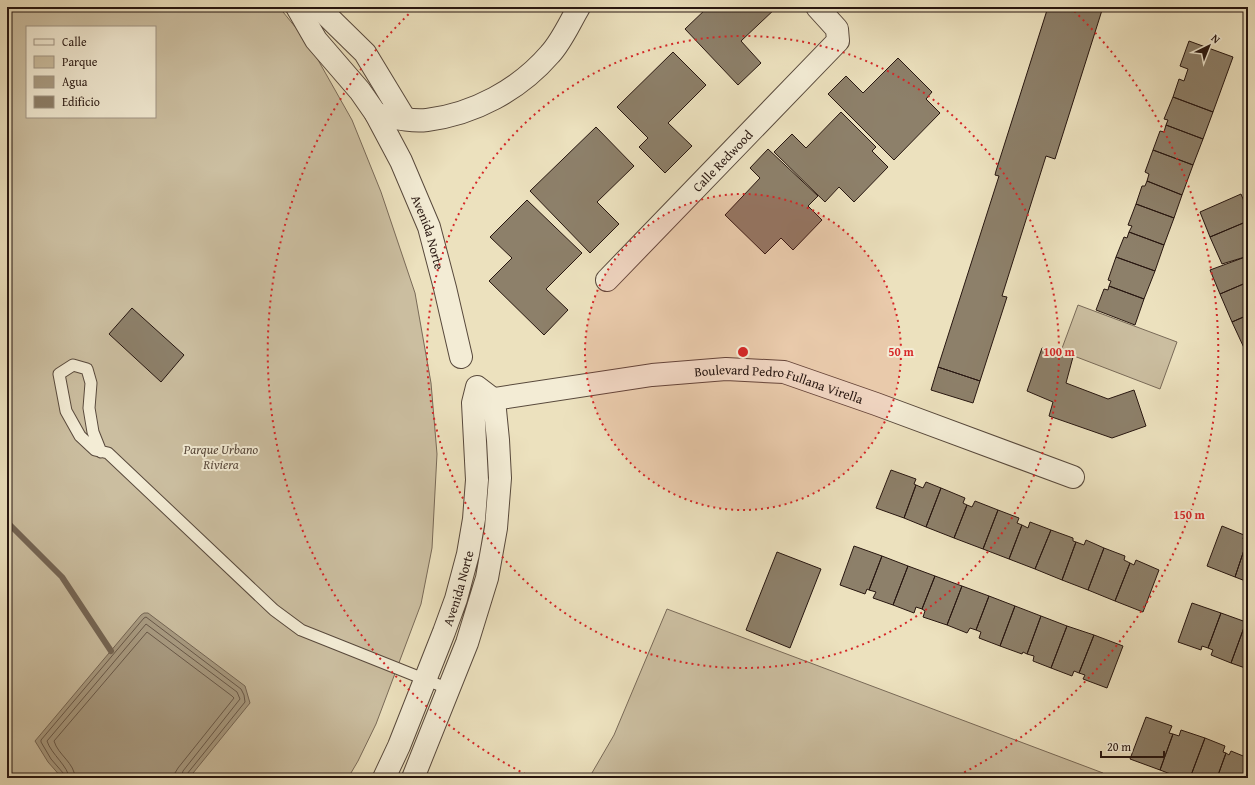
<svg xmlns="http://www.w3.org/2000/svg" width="1255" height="785" font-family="'Gentium Book Plus',serif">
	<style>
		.green { fill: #cbbea0; stroke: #796a58; fill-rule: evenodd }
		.water { fill: #a99c83; stroke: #756655 }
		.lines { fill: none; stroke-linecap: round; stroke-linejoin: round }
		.shore { stroke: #68594a; stroke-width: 1 }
		.stream { stroke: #756655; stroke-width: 6 }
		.building { fill: #8d806a; stroke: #271610 }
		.service-casing { stroke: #58493c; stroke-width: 13 }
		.minor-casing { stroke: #58493c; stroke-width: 24 }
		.tertiary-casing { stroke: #58493c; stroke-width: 24 }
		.service { stroke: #f3ecd5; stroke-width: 11 }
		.minor { stroke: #f3ecd5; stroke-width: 22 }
		.tertiary { stroke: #f3ecd5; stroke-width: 22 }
		.ring { fill: none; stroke: #d62828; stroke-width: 2; stroke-dasharray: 2 4 }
		.labels { text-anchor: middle; stroke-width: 4; stroke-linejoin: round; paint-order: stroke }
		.street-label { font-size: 13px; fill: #271610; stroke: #f3ecd5 }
		.park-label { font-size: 13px; font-style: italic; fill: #58483b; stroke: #f3ecd5 }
		.centre { fill: #d62828; stroke: #f3ecd5; stroke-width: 2 }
		.ring-label { font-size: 12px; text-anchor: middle; font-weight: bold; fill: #d62828; stroke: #f3ecd5; stroke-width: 4; stroke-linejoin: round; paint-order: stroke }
	</style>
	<rect width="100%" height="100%" fill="#ece1be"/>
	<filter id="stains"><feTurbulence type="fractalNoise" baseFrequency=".005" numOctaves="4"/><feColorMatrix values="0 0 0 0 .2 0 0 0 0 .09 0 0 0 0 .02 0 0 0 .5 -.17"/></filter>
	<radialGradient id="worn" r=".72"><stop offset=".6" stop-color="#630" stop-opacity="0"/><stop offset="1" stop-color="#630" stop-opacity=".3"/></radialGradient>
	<path class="green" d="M7,7h272l30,37 43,76 29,72 34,101 16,90 6,71 -5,94 -11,56 -45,120 -18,37 -10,17h-341zM27,27h128v90h-128z
		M1078,305l99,37 -17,47 -99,-38z
		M667,609l436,164 -2,5h-512l25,-43z"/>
	<path class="water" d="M144,613h4l97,73 5,17 -61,75h-127l-14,-16 -13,-21 106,-126z"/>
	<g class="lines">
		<path class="shore" d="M64,778v-4l-13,-15 -10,-17v-2l103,-122 2,-1 95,72 3,6 1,7 -58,72 -1,4
			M69,778c0,-11 -18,-24 -22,-37l99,-117 91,68 3,7 -57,72 -2,7
			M75,778c0,-15 -17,-23 -21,-37l93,-109 85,64 2,2 -56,70 -3,5v5"/>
		<path class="stream" d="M7,522l55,55 49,74"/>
	</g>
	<path class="building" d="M708,7h69l-36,34 20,22 -23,22 -53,-56z
		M1048,7h55l-48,152 -9,-3 -44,140 5,1 -27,84 -42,-14 61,-191 -4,-1 1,-4z
		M1189,41l44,16 -20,55 -40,-15 6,-18 5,2 4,-12 -8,-3z
		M673,52l33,33 -38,38 24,23 -27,27 -26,-26 9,-9 -31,-31z
		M898,58l34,34 -6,7 14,14 -46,47 -66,-66 18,-18 17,17z
		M1173,97l40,15 -10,27 -37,-14 2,-5 -4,-1z
		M841,112l35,35 -4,4 16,16 -34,35 -15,-15 -14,15 -51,-50 18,-18 14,14z
		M1166,125l37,14 -10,26 -40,-15 7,-19 4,1z
		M596,127l38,39 -37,36 22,22 -29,29 -60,-62z
		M768,149l50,47 -10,10 14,14 -29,30 -12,-12 -16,16 -40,-39 35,-37 -10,-10z
		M1153,150l40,15 -11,30 -35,-14 2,-7 -4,-2z
		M1147,181l35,14 -8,23 -38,-14 6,-18h3z
		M1241,194l7,17v10l-38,16 -10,-25z
		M527,200l55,53 -36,36 22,21 -24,25 -55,-54 23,-23 -22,-21z
		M1136,204l38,14 -10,27 -35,-13 3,-6 -4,-1z
		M1248,221v35l-26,8 -12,-27z
		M1129,232l35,13 -9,26 -39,-14 8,-20 3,1z
		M1248,256v26l-28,12 -10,-24z
		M1116,257l39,14 -11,28 -35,-13 2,-5 -3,-1z
		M1248,282v33l-16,7 -12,-28z
		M1109,286l35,13 -9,26 -39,-15 8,-21 4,1z
		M132,308l52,47 -23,27 -52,-48z
		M1248,315v34l-3,1 -13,-28z
		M1042,348l31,9 -7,26 42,16 26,-9 12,36 -34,12 -63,-22 4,-14 -26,-11z
		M1248,349v9l-3,-8z
		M938,367l42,14 -7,22 -42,-13z
		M891,470l25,9 -2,5 2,1 -12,33 -28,-10z
		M926,482l15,6 -15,39 -22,-9 12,-33 7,3z
		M941,488l24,10 -2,5 4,2 -13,33 -28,-11z
		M975,501l23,9 -15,39 -29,-11 13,-33 5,2z
		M998,510l21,8 -2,5 5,2 -13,34 -26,-10z
		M1030,522l21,8 -16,39 -26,-10 13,-34 6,3z
		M1222,526l22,9 -1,4 4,2 -12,36 -28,-11z
		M1051,530l22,8v3l3,1 -14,38 -27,-11z
		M1086,540l18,8 -16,42 -26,-10 14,-38 8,3z
		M1247,541h1v41l-13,-5z
		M854,546l28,10 -13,34 -2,-1 -2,5 -25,-9z
		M1104,548l21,8 -1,4 6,3 -15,38 -27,-11z
		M777,552l44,17 -31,79 -44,-18z
		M882,556l26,10 -15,39 -20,-7 3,-6 -7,-2z
		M1136,560l23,10 -16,42 -28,-11 15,-38 4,2z
		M908,566l27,10 -13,33 -6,-2 -2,6 -21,-8z
		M935,576l27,10 -15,39 -24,-8 2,-6 -3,-2z
		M962,586l27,10 -13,34 -6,-2 -3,5 -20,-8z
		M989,596l26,10 -15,40 -21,-8 2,-6 -5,-2z
		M1192,603l29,10 -13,35 -6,-2 -1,4 -23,-8z
		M1015,606l26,10 -14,38 -4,-2 -1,2 -22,-8z
		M1221,613l25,9 -15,41 -20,-8 2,-5 -5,-2z
		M1041,616l26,10 -16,42 -18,-7 1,-5 -7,-2z
		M1246,622l2,1v46l-17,-6z
		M1067,626l27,9 -15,38 -5,-2 -2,5 -21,-8z
		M1094,635l29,11 -16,42 -24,-9 2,-4 -6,-2z
		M1146,717l26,9 -3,7 4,1 -13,36 -30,-11z
		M1181,730l24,8 -15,40h-9l-21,-8 13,-36 6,2z
		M1205,738l20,8 -2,6 3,1 -9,25h-27z
		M1231,751l17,7v20h-31l9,-25 3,2z"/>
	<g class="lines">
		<g class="service-casing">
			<path id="service" d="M101,452l-8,-20 -4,-24 2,-25 -4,-14 -14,-4 -14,9 7,37 14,25 15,14 13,3 166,157 27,20 148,59"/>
		</g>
		<g class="minor-casing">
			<g id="minor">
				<path id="s1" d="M297,7l19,33 44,51 16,23 25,47 28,66 16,61 16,69"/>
				<path d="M318,7l47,46 40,66"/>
				<path d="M376,114c16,3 34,8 51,6 47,-6 92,-30 123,-66 12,-13 20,-32 29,-47"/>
				<path id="s2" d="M607,280l231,-239 -1,-12 -20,-22"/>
				<path id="s3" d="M475,402l177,-27 74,-6 58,3 92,32 197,73"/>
			</g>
		</g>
		<g class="tertiary-casing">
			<g id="tertiary">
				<path id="s4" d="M384,778l15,-32 45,-114 12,-33 12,-45 6,-35 3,-39 -4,-77 4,-16 17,13 4,40 2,38 -4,50 -9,50 -20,65 -54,135"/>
			</g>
		</g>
		<use href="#service" class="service"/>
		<use href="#minor" class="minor"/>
		<use href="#tertiary" class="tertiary"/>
	</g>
	<circle cx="743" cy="352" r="158" fill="#d62828" fill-opacity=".12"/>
	<g class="ring">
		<circle cx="743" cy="352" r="158"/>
		<circle cx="743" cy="352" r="316"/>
		<path d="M531 777A475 475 0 0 1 416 7M1070 7A475 475 0 0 1 955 777"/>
	</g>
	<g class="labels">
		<g class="street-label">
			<text dy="5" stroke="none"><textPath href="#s2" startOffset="166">Calle Redwood</textPath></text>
			<text dy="5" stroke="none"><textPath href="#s1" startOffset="263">Avenida Norte</textPath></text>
			<text dy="5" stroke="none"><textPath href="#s3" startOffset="308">Boulevard Pedro Fullana Virella</textPath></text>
			<text dy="5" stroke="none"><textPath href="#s4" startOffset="204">Avenida Norte</textPath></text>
		</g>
		<g class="park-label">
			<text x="221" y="454">Parque Urbano<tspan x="221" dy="15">Riviera</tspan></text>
		</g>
	</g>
	<circle cx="743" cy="352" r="6" class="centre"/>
	<g class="ring-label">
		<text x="901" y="356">50 m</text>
		<text x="1059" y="356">100 m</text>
		<text x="1189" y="519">150 m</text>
	</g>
	<rect width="1255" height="785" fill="none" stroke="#ece1be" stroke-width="24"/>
	<rect x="8" y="8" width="1239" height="769" fill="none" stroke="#271610" stroke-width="2"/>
	<rect x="12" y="12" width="1231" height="761" fill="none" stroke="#271610"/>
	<rect x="26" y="26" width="130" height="92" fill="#f3ecd5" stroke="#a19686"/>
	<rect x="34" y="39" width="20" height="6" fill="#f3ecd5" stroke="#a19686"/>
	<text x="62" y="46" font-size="12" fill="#271610">Calle</text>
	<rect x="34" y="56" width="20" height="12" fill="#cbbea0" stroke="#a19686"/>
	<text x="62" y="66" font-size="12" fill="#271610">Parque</text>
	<rect x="34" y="76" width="20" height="12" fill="#a99c83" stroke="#a19686"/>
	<text x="62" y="86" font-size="12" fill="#271610">Agua</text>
	<rect x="34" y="96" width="20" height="12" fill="#8d806a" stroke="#a19686"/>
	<text x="62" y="106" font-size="12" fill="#271610">Edificio</text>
	<g transform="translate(1209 46) rotate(43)" stroke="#f3ecd5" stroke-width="3" paint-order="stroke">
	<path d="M0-3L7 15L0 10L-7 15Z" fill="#271610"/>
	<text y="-6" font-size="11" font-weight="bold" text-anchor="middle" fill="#271610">N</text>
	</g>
	<path d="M1101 751v6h63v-6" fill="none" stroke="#271610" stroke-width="2"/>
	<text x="1107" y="751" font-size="12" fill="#271610" stroke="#f3ecd5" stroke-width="3" paint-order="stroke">20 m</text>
	<rect width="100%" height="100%" filter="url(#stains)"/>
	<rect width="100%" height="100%" fill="url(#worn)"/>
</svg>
